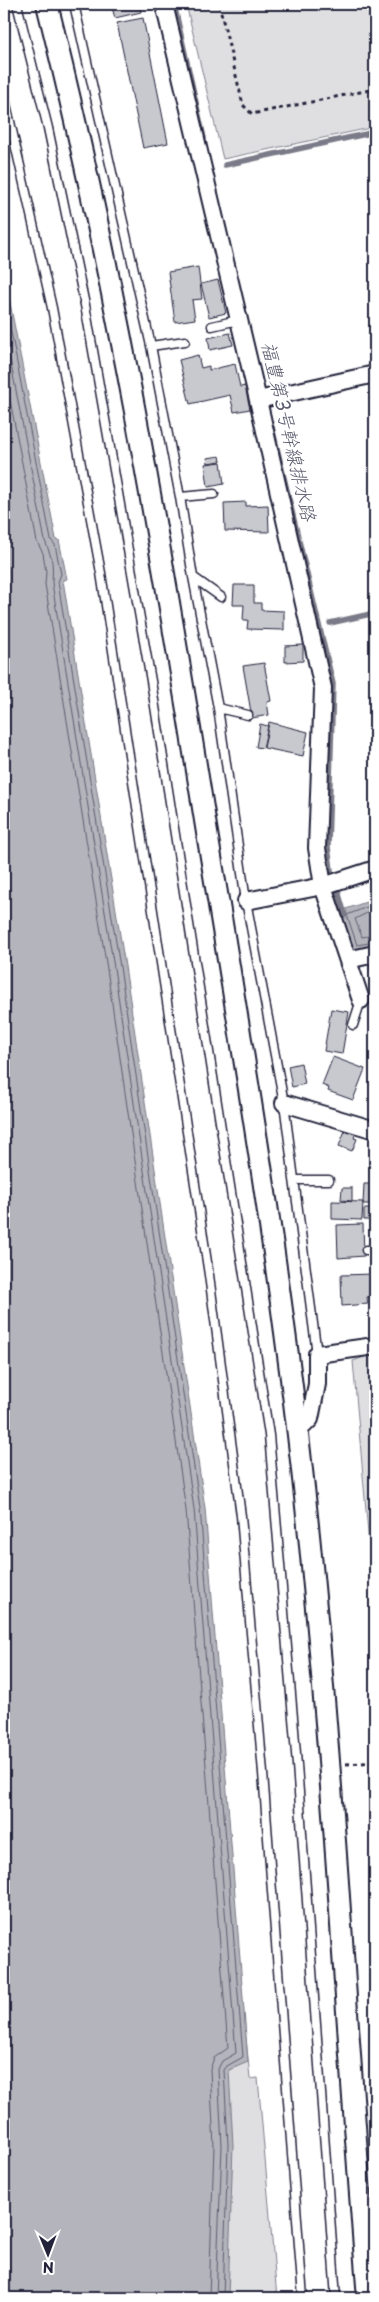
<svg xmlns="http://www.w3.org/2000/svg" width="379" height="2302" font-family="'Playpen Sans','Klee One',sans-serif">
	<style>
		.green { fill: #dfdfe2; stroke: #80808e }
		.water { fill: #b4b4bc; stroke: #7a7a88 }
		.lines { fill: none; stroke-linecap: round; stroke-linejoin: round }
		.shore { stroke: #5c5c6f; stroke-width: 1 }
		.stream { stroke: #7a7a88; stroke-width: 5.5 }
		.building { fill: #c8c8cf; stroke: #22223b }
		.service-casing { stroke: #22223b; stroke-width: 11 }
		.minor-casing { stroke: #22223b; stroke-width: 20 }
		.tertiary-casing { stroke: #22223b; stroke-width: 24 }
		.path { stroke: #22223b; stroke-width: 3; stroke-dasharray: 4 4; stroke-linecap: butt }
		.service { stroke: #fff; stroke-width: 8 }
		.minor { stroke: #fff; stroke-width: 16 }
		.tertiary { stroke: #fff; stroke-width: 20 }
		.labels { text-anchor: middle; stroke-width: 4; stroke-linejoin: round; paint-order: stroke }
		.water-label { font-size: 19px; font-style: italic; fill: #5c5c6f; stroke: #fff }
	</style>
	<rect width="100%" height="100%" fill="#fff"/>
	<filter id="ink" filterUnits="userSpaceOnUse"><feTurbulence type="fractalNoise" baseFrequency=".02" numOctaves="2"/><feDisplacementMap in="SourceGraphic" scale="10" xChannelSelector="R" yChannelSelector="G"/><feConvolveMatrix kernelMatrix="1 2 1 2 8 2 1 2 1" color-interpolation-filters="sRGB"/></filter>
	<g filter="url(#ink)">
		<path class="green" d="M186,4h189v123l-152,32z
			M375,1353v203h-5l-17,-195z
			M244,2017l6,62 8,-1 19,220h-59l-28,-227z"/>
		<path class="water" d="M4,272l52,267 3,1 8,39 -4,1 62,386 80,542 43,554 -19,8 4,75 -5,153h-224z
			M369,901l6,4v42l-21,6 -14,-42z"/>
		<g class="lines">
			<path class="shore" d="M4,295l47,245 4,5 6,29 -3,8 62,385 80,541 43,549 -16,9 -3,4 4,75 -5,153
				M4,328l41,213c8,20 8,21 7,42l62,385 80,541 42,544 -14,8 -4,8 4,77 -6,152
				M4,368l33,174 6,11 3,19 -1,12 62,385 79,541 42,538 -14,10 -4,11 4,77 -5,152
				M375,909l-8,-2 -20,8 10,30 18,-3
				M375,915l-8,-2 -12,6 7,18 13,-2"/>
			<path class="stream" d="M174,4l30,134
				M225,165l150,-33
				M272,427l61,257 -5,163 3,23
				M330,623l45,-10
				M338,891l7,24
				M372,968l3,2"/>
		</g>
		<path class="building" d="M111,4h28l2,8 -26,6z
			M143,18l25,125 -25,5 -26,-125z
			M198,267l4,32 -10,1 3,19 -20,3 -7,-50z
			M218,280l8,33 -17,4 -8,-33z
			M230,333l3,12 -23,5 -2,-12z
			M198,355l3,13 8,-2v4l26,-6 5,23 5,-1 5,23 -16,3 -4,-17 -40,9 -11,-44z
			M220,456l1,5 -13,2 -1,-5z
			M221,462l3,22 -16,3 -3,-23z
			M246,502v4l22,-1 1,27 -44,-1 -1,-28z
			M234,585h20v18h7v7l23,1v19l-37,-1 1,-9h-5l1,-15h-11z
			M303,645v16l-18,1v-16z
			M264,663l7,38 -4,1 2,13 -17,3 -9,-52z
			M269,722l39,10 -5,24 -39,-8z
			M260,724l8,2 -5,22 -7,-1z
			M331,1009l18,3 -7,42 -18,-3z
			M333,1057l32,12 -12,31 -25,-9 1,-3 -7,-3z
			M301,1063l4,21 -13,3 -4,-21z
			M346,1128l10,4 -2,6 3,1 -5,12 -13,-5z
			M364,1184h11v20h-12z
			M342,1188h10v13l-11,-1z
			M332,1201l31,1 -1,18 -30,-1z
			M364,1209h11v11h-11z
			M363,1224l1,32 -26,2 -1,-33z
			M373,1274l1,23h-7l1,7 -26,2 -1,-31z"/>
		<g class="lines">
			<g class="service-casing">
				<path id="service" d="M17,4l31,124 37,177 66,376 118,754 28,330 39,533
					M74,4l77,342 29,151 13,80 25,131 28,193 38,202 33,251
					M4,95l48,213 49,265 108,702 32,241 22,257 40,525
					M212,326l26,-6
					M151,346l34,-5
					M180,497l34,-3
					M193,577l28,20
					M218,708l30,7
					M353,1025l8,-25
					M295,1180h34
					M366,1250h9"/>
			</g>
			<g class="minor-casing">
				<path id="minor" d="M164,4l94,396 65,288 -6,160 6,38 38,114
					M258,400l117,-26
					M246,901l77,-15 52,-17
					M348,960l22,-5 5,3
					M284,1103l91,27
					M298,1431l12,-12 7,-35v-30l58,-8"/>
			</g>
			<g class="tertiary-casing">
				<path id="tertiary" d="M47,4c69,275 116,555 161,835 40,241 81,483 104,727 24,244 36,488 56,732"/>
			</g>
			<path class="path" d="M219,4l24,101 9,9 123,-25
				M346,1764l29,-2"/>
			<use href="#service" class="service"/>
			<use href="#minor" class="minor"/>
			<use href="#tertiary" class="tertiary"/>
		</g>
	</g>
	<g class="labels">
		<g class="water-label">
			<text transform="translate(289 431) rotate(77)" y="7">福豊第3号幹線排水路</text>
		</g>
	</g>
	<rect width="379" height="2302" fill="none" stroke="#fff" stroke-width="20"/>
	<rect x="10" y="10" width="359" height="2282" fill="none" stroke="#22223b" stroke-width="2" filter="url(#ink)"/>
	<g transform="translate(48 2254) rotate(179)" stroke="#ffffff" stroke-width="4" paint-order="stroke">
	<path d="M0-4L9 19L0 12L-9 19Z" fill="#22223b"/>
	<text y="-8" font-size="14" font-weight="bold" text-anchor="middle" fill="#22223b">N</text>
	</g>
</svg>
